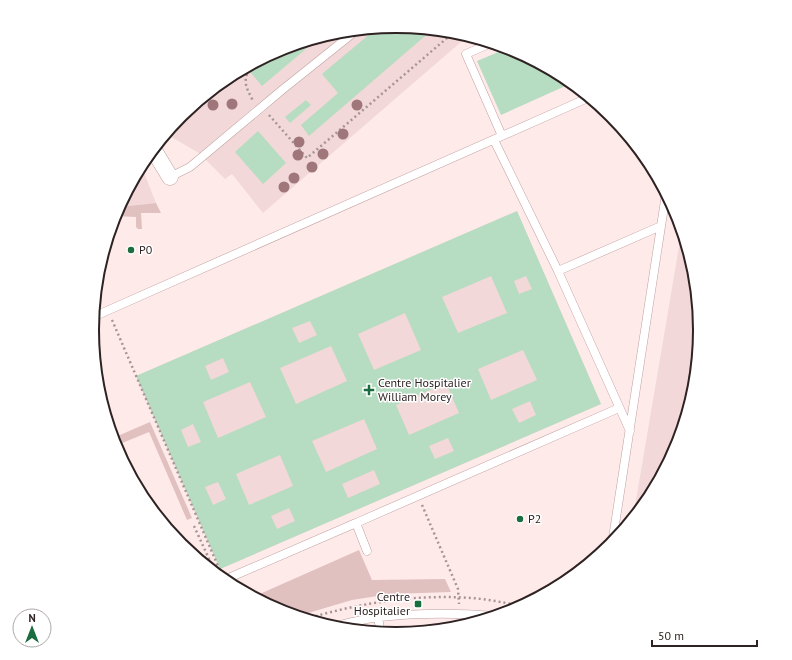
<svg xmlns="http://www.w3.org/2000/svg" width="792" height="660" font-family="'PT Sans',sans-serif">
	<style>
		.built { fill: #f2d8d8 }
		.green { fill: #e1c0c0 }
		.building { fill: #b6dcc1; fill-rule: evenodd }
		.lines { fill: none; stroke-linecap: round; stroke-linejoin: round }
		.lane-casing { stroke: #c0a0a0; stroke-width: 9 }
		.street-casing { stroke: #c0a0a0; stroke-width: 17 }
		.path { stroke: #a79595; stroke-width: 2.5; stroke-dasharray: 2 3; stroke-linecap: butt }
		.lane { stroke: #fff; stroke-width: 8 }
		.street { stroke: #fff; stroke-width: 16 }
		.tree { fill: #9f767a }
		.poi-dot { fill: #196d3f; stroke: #fff; stroke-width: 1.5 }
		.labels { text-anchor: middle; stroke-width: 3; stroke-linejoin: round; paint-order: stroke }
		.poi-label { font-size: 12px; fill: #2e2222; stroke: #fff; text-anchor: start }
		.rim { fill: none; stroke: #2e2222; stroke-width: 2 }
	</style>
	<rect width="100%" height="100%" fill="#ffeaea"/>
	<path class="built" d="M396,26l60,6 12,4 -205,177 -31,-39 -7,5 -26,-26 -33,-19 15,-19 46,-38 53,-28 57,-17z
		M141,165l15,38 -37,4z
		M517,211l84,193 -381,165 -84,-193z
		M682,229l12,42 6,59 -6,60 -17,57 -28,52 -16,19z"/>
	<path class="green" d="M156,203l5,10h-20l1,16h-4l-2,-2v-10l-22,-1 5,-9z
		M150,422l42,96 -5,2 -38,-88 -34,14 -2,-8z
		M359,550l13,30 73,-1 6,13 -61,2 -38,6 -54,16 -19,-5 -26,-14z"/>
	<path class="building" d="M396,26l36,4 -123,106 -8,-11 37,-32 -16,-19 55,-46z
		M320,37l-58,49 -16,-19 34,-18z
		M508,48l57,29 7,6 -71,32 -24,-54z
		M306,100l5,5 -21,18 -5,-6z
		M258,131l28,32 -23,21 -28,-32z
		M517,211l84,193 -381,165 -84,-193zM491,276l16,37 -49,20 -16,-36zM526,276l6,13 -13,5 -5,-13zM405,313l16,37 -47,20 -16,-36zM310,321l7,14 -18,8 -7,-15zM331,346l16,35 -51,23 -16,-36zM523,350l14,30 -46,20 -13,-31zM223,358l6,14 -18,8 -6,-14zM250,382l16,35 -48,21 -15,-36zM446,383l13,30 -50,22 -13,-30zM530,401l6,14 -17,8 -7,-14zM364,419l13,30 -51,23 -14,-31zM193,424l8,18 -13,5 -7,-17zM448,438l6,13 -19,8 -6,-13zM280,455l13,31 -44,19 -13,-31zM374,470l6,14 -32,14 -6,-14zM218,482l8,17 -13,6 -8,-18zM289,508l6,13 -18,8 -6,-13z"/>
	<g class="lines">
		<g class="lane-casing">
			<path id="lane" d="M491,43l-25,11 36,82
				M494,140l64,131
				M170,177l20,-10 92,-77 75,-60
				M93,317l497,-220
				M695,380l-2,-3 7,-49
				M630,431l-72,-160 103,-45
				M612,544l54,-350
				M367,551l-11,-28 263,-115
				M231,577l125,-54
				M378,618l3,15
				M333,627c48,-15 113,-15 163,-11"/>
		</g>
		<g class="street-casing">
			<path id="street" d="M153,149l17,28"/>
		</g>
		<path class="path" d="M247,74c-4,11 2,18 6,27
			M269,115l38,43 147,-126
			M112,320l109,253
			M422,505l36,84 1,15
			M194,526l21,46
			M306,619c53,-16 109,-25 165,-21 17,1 34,5 51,8"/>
		<use href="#lane" class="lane"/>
		<use href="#street" class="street"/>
	</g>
	<g class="tree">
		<circle cx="232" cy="104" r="5.5"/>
		<circle cx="213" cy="105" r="5.5"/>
		<circle cx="357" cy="105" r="5.5"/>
		<circle cx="343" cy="134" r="5.5"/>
		<circle cx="299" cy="142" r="5.5"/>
		<circle cx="323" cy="154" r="5.5"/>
		<circle cx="298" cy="155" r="5.5"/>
		<circle cx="312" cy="167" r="5.5"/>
		<circle cx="294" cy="178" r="5.5"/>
		<circle cx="284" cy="187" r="5.5"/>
	</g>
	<g class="poi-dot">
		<circle cx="131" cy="250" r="4"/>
		<path d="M367 384h4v4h4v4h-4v4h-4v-4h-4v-4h4z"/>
		<circle cx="520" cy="519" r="4"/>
		<rect x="414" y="600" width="8" height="8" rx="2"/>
	</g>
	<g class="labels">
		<g class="poi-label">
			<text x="139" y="254">P0</text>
			<text x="378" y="387">Centre Hospitalier<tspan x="378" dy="14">William Morey</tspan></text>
			<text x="528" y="523">P2</text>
			<text x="410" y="601" text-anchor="end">Centre<tspan x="410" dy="14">Hospitalier</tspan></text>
		</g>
	</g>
	<path d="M0 0H792V660H0ZM99 330a297 297 0 1 1 594 0a297 297 0 1 1-594 0Z" fill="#fff" fill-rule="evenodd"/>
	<path class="rim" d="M99 330a297 297 0 1 1 594 0a297 297 0 1 1-594 0Z"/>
	<g transform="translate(32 628)"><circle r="19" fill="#ffffff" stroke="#aba7a7"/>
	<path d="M0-3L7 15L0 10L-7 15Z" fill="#196d3f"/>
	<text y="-6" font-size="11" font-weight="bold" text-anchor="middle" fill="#2e2222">N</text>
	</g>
	<path d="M652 640v6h105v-6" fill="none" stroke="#2e2222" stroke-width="2"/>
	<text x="658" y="640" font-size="12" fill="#2e2222" stroke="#ffffff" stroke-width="3" paint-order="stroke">50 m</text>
</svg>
